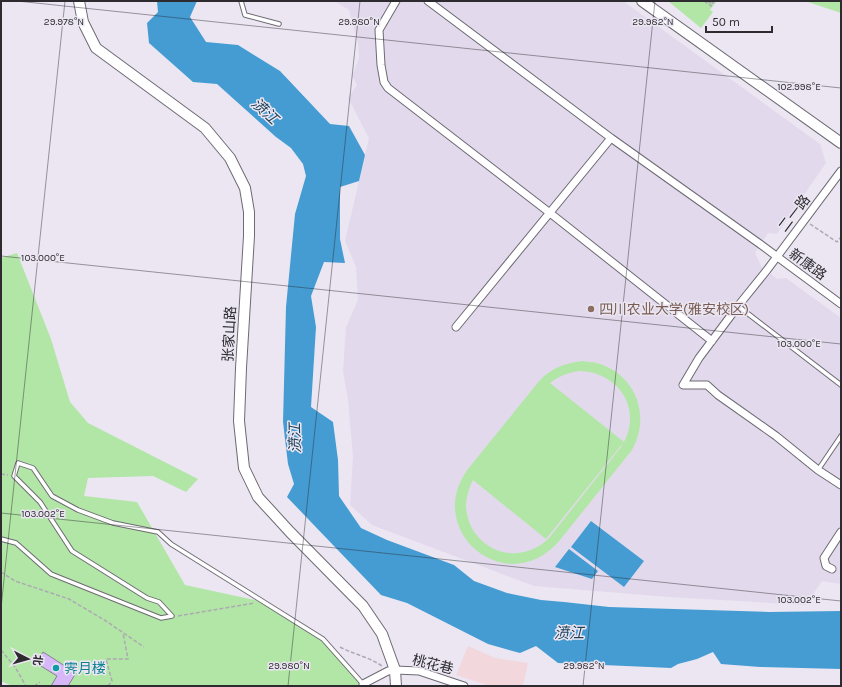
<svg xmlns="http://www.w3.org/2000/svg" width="842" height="687" font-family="Karla,'Noto Sans SC',sans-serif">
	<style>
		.built { fill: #e2daec }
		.medical { fill: #f2d7dc }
		.green { fill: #b2e6a6; fill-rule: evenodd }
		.water { fill: #449cd3 }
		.building { fill: #d6b8f8; stroke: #87838d }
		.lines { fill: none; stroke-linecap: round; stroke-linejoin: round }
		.lane-casing { stroke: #6e6a73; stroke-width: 5.5 }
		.street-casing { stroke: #6e6a73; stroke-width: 9 }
		.secondary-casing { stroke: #6e6a73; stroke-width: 12 }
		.path { stroke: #ada9b3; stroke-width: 1.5; stroke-dasharray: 4 2; stroke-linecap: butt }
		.lane { stroke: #fff; stroke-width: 3.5 }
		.street { stroke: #fff; stroke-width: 7 }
		.secondary { stroke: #fff; stroke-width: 10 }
		.ticks { fill: none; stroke: #2d2b30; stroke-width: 1; stroke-opacity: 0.45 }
		.education-dot { fill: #8d6e63; stroke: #ebe6f2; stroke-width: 1.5 }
		.culture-dot { fill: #0f9aa8; stroke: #ebe6f2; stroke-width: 1.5 }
		.labels { text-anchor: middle; stroke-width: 3; stroke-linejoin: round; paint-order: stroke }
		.street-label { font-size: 14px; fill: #2d2b30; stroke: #ebe6f2 }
		.education-label { font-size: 14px; fill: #785e54; stroke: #ebe6f2; text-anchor: start }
		.culture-label { font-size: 14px; fill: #0d838f; stroke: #ebe6f2; text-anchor: start }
		.water-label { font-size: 15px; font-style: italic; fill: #1c4159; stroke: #ebe6f2 }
		.ticks-label { font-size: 10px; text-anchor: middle; fill: #2d2b30; stroke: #ebe6f2; stroke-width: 3; stroke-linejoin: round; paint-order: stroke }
	</style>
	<rect width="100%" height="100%" fill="#ebe6f2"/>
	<path class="built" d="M334,1h289l197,143 6,19 -49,71 -9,-1 -13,20 6,13 16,13 9,-1 55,40v266l-19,-3 -16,24 -137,-8 -135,-11 -162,-61 -22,-20 3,-48 -5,-57 -5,-29 3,-44 12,-27 -2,-33 -11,-26 24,-103 -21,-40 9,-13 -5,-9 7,-18 -1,-15 -9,-33z"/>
	<path class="medical" d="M468,646l27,12 33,5 -5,23h-33l-34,-11z"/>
	<path class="green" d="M668,1h49l-7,9 3,2 -12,16z
		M805,1h36v12z
		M17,253l34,86 19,63 18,21 110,56 -12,13 -33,-16 -65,2 -4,18 53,6 48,83 79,17 59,37 40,47h-351l-11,-5v-423z
		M582,361c7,1 14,1 21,4 35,14 47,53 29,85l-72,90c-52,62 -138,-9 -92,-71l72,-89c12,-12 25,-17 42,-19zM580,371c38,1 62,37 44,71l-74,-59c9,-7 19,-11 30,-12zM623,443l-2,4 -72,91c-22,22 -56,20 -74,-5 -6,-8 -9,-20 -9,-29 1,-9 3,-17 7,-24l73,59z"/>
	<path class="water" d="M157,1h40l-7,16 16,25 32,3 42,26 50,53 19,2 16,29 -6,26 -19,6v52l5,24 -21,-1 -13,34 5,31 -5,80 22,15 5,38 1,36 22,32 26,12 67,25 20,16 33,12 34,7 23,2 45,5 160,5 72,-1v58l-81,-2 -39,-3 -8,-12 -16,7 -19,5 -7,4 -113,-5 -22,-17 -16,7 -32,-9 -81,-41 -26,-8 -94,-98 7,-13 -6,-20 -5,-42 3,-115 9,-93 11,-38 -3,-12 -12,-16 -15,-11 -59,-53 -24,-2 -44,-39 -2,-20 11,-11z
		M591,521l53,40 -20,26 -53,-40z
		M569,549l29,22 -6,8 -37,-12z"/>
	<path class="building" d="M43,652l33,21 -8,13h-17l6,-10 -21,-13z"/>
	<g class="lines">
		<g class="lane-casing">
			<path id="lane" d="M241,1l4,14 34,9
				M738,306l103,79
				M818,470l23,-34
				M1,539l15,4 35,31 110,44 11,-2 -13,-14 -12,-4 -75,-47 -32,-49 -26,-26 4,-13 15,5 19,28 26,14 35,13 45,9 13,12 152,95 40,45"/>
		</g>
		<g class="street-casing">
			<path id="street" d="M396,1l-17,29 2,35 3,17 4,6 162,125 162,128
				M428,1l183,137 149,106 81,60
				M841,171l-74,99 -29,36 -39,52 -16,27h24l11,10 58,41 42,34 23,15
				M456,327l155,-189
				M832,569l-6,-3 -2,-8 17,-26
				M363,686v-2l25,-13 7,-1 24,1 45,15"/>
		</g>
		<g class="secondary-casing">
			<path id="secondary" d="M79,1l4,21 13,26 109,80 25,30 15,30 4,24v24l-8,132 -2,53 5,47 14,29 32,35 73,74 19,28 13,36 1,16
				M642,1l199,142"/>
		</g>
		<path class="path" d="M704,1l7,5 1,-2 -5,-3
			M711,1l2,2 2,-2
			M810,224l27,18 4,-5
			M1,474l7,1
			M1,572l14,9 54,18 37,22 38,26
			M178,616l77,-13
			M340,647c13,7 29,10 42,19
			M1,650l14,17 11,19
			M34,686l6,-4
			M108,686l4,-5 -6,-22h22l-5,-26"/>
		<use href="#lane" class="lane"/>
		<use href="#street" class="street"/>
		<use href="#secondary" class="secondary"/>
	</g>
	<path class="ticks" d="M17,1l824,87M1,256l840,88M1,513l840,88M1,608l64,-607M288,686l72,-685M583,686l72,-685"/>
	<circle class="education-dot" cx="591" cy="309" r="4"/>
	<circle class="culture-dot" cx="56" cy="668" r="4"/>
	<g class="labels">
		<g class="street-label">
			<text transform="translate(794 213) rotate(-53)" y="5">二一路</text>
			<text transform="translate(808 264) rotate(36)" y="5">新康路</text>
			<text transform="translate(229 334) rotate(-87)" y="5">张家山路</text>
			<text transform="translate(433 664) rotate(14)" y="5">桃花巷</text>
		</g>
		<g class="education-label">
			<text x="599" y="314">四川农业大学(雅安校区)</text>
		</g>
		<g class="culture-label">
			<text x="64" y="673">霁月楼</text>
		</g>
		<g class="water-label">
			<text transform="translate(265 111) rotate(43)" y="5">𣸣江</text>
			<text transform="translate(295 438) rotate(-91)" y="5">𣸣江</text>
			<text x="569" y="638">𣸣江</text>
		</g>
	</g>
	<g class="ticks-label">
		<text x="64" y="25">29.978°N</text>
		<text x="359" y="25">29.980°N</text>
		<text x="653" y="25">29.982°N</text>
		<text x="799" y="90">102.998°E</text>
		<text x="43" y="261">103.000°E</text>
		<text x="799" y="347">103.000°E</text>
		<text x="43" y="517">103.002°E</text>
		<text x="799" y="603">103.002°E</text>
		<text x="289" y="669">29.980°N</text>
		<text x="584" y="669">29.982°N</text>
	</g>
	<rect width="842" height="687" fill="none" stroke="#2d2b30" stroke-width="4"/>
	<g transform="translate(28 659) rotate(96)" stroke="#ebe6f2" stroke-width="3" paint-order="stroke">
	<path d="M0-3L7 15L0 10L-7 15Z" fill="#2d2b30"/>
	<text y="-6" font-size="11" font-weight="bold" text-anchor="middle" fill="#2d2b30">北</text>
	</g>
	<path d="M706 26v6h66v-6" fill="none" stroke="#2d2b30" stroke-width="2"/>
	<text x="712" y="26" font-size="12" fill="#2d2b30" stroke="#ebe6f2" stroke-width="3" paint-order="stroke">50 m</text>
</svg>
